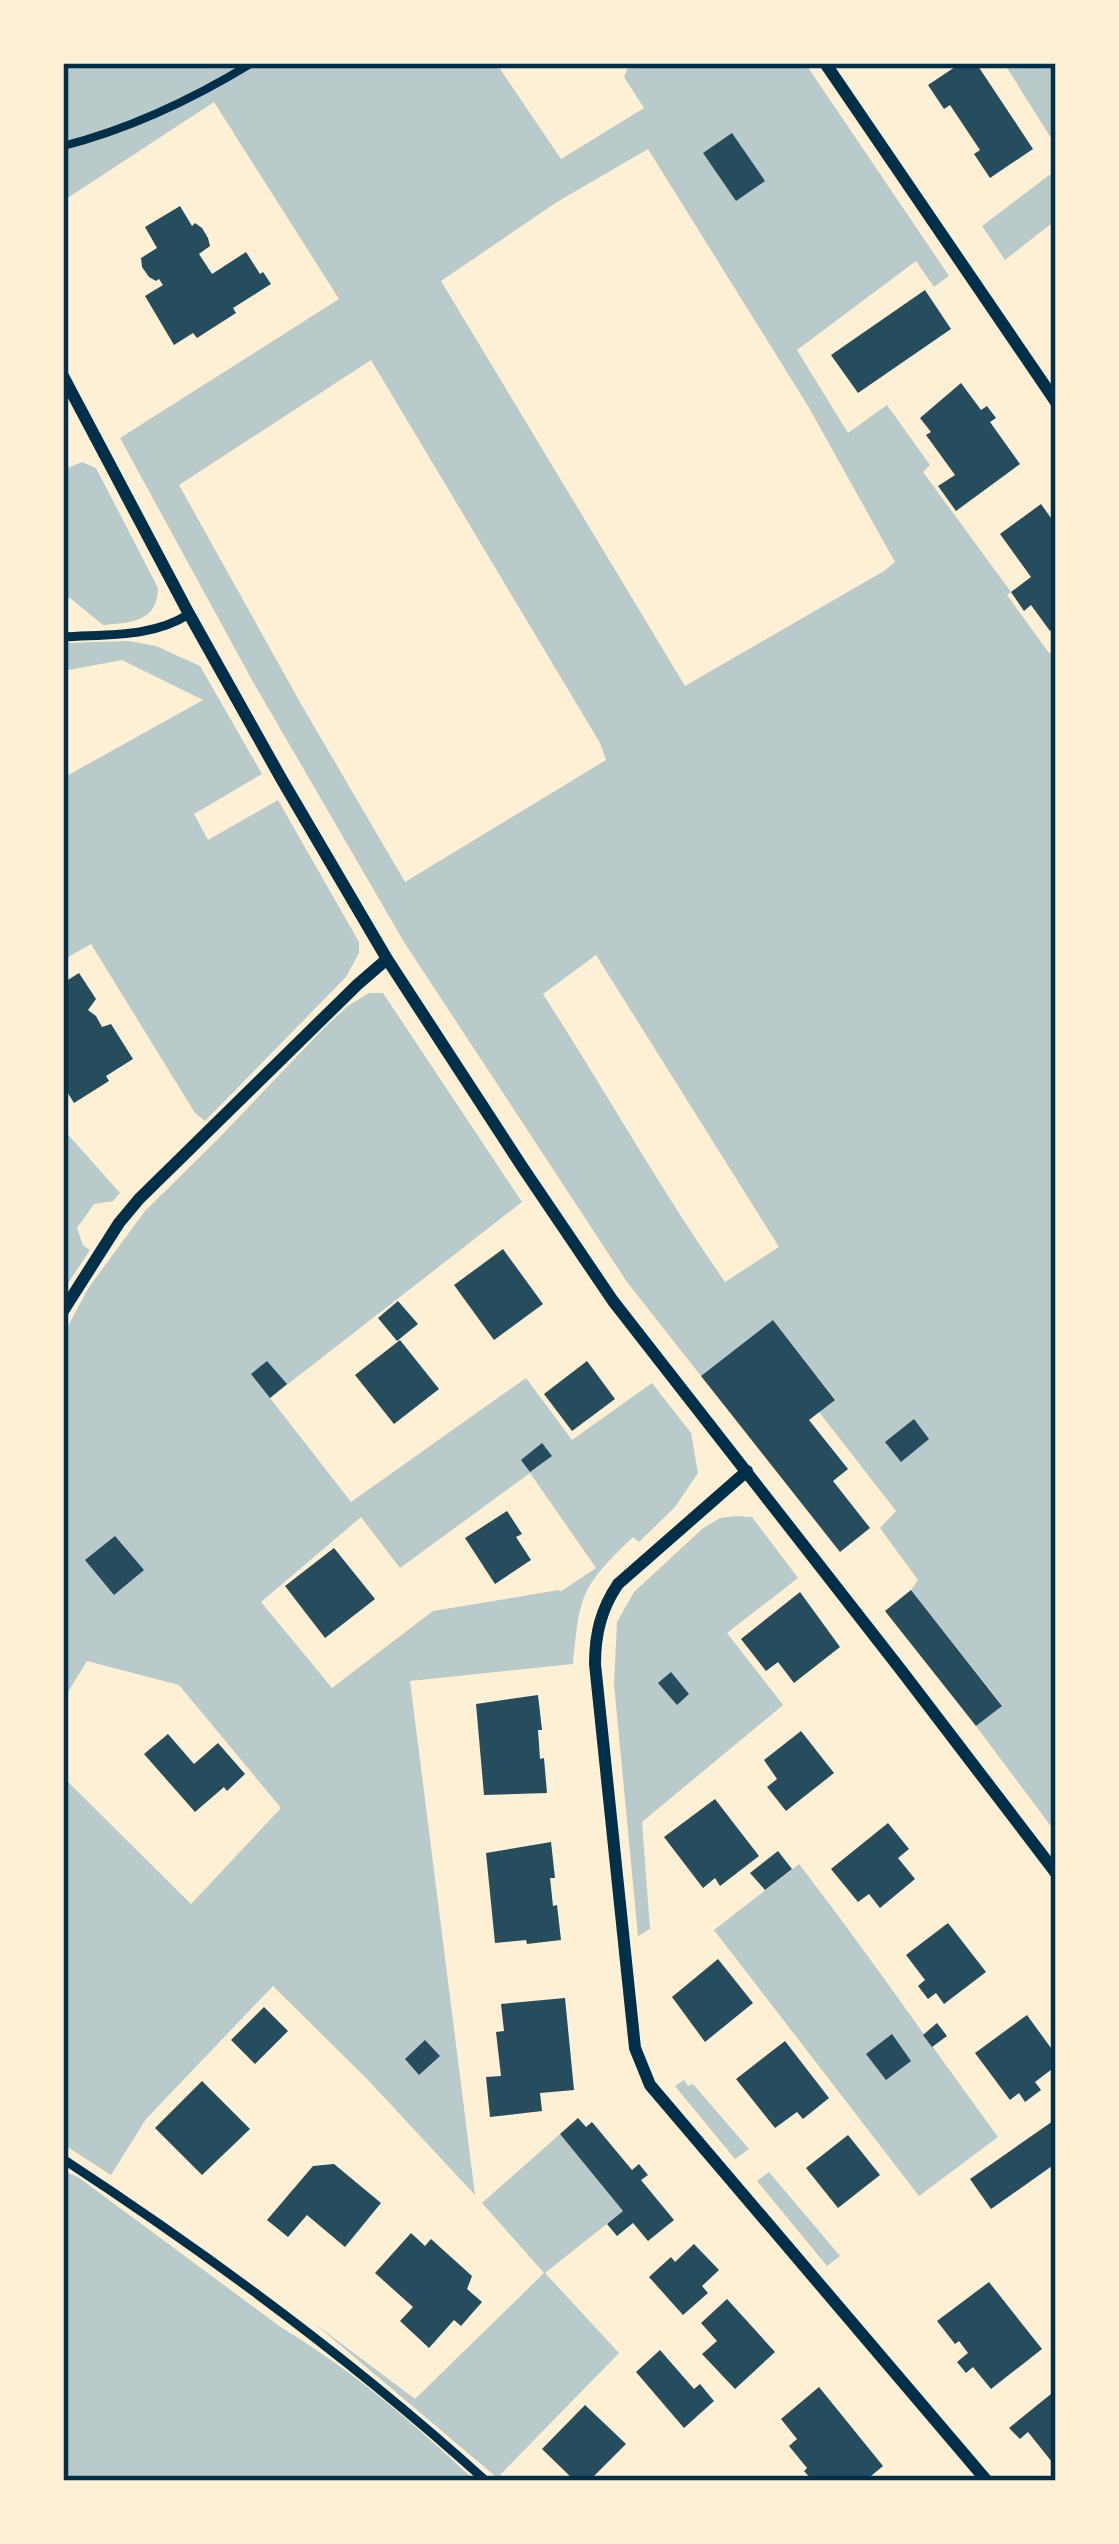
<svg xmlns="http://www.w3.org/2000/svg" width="1119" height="2544" font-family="'Zilla Slab',serif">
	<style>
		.green { fill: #b9caca; fill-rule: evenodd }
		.building { fill: #264d5e }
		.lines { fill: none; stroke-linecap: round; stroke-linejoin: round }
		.path { stroke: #003049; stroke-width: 8 }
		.service { stroke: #003049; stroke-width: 9 }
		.minor { stroke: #003049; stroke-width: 12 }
		.neatline { fill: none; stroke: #003049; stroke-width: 4.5 }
	</style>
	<rect width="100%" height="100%" fill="#fdf0d5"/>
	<path class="green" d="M63,63h433l65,96 83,-51 -20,-31 6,-14h175l144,213 -15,11 -18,-26 -119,89 51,83 39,-28 43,60 -7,7 88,120 -4,3 42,58 7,-4v1184l-80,-107 26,-21 -91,-115 7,-10 -38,-52 16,-17 -77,-99 16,-13 -62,-79 -72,56 -74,-94 -223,-340 -152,-262 -132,-242 219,-139 -125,-197 -151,99zM648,149l160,257 87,156 -11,9 -199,115 -244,-405 116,-79zM371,360l229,383 6,17 -201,122 -104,-178 -122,-219zM596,955l183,292 -54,35c-65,-93 -120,-192 -182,-288z
		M1004,63h52v83z
		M1056,170v50l-51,40 -23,-34z
		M82,462l14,6 62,120c-1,35 -27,34 -55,37l-33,-27 -7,1v-129z
		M129,641l27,5 44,20 62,108 -68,40 14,26 70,-40 81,142v11l-13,24 -141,144 -10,-8 -104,-169 -28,16v-182l140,-78 -81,-40 -59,11v-28z
		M369,993h14l139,209 -252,196 81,104 175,-124 46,62 80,-57 39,50 7,40 -23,34 -36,35 -6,-5c-52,50 -53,56 -60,127l-163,17 65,514 -108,-116 -94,-93 -127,133 -35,56 -48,-31v-367l128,127 90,-96 -102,-123 -92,-24 -24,39v-365l26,-48 56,-76 74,-73 106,-111 23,-21zM530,1473l66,95 -36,24 -1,-2 -126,21 -101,77 -71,-86 100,-85 39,51z
		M63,1129l57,64 -7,8 -19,3 -17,24 6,17 7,5 -27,41z
		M737,1516l15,1 46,61 -71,55 56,72 -141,117 8,107 -12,7 -24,-252 3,-62 17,-30 68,-63 18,-11z
		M799,1864c69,89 132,182 199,273l-79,59 -205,-266z
		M684,2080l4,6 5,-2 56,65 -14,10 -60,-73z
		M560,2134l63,77 -78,62 74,80 -119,122 6,6h-5l-187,-158 101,76 129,-126 -62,-70z
		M63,2171l15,6 204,151c70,42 134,97 193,153h-412z
		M769,2172l71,84 -13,10 -70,-85z"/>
	<path class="building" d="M961,63h15l57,86 -43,29 -16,-24 6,-4 -30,-45 -6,4 -16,-24z
		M732,133l33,48 -29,20 -33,-48z
		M180,206l12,20 3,-3 7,5 6,10 2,8 -11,8 13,20 34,-22 14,22 3,-2 8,12 -38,24 3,5 -39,25 -4,-5 -19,12 -29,-49 18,-11 -4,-6 -3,2 -7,-4 -7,-10 -1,-9 16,-10 -12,-21z
		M925,290l26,39 -93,64 -27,-38z
		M961,383l20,27 6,-4 9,12 -6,4 30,42 -64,47 -18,-25 17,-11 -29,-40 5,-3 -11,-14z
		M1041,504l15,21 -3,9 3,4v89l-6,4 -19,-26 -7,6 -13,-19 20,-15 -31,-43z
		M79,973l17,26 -8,11 8,6 6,11 9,-3 22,35 -27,17 3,5 -35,22 -11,-18v-102z
		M503,1249l40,55 -49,36 -40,-55z
		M398,1301l20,23 -21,17 -19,-23z
		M773,1320l62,80 -26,20 39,49 -15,12 37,47 -30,24 -139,-176z
		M400,1340l39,49 -45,35 -39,-49z
		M267,1361l20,23 -17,14 -19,-24z
		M587,1361l28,38 -43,32 -28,-37z
		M914,1419l15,20 -28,23 -16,-20z
		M542,1443l10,13 -22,16 -9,-12z
		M507,1511l15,23 -6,3 15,23 -36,24 -30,-46z
		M115,1536l29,34 -30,25 -29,-35z
		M334,1548l41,51 -50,39 -40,-52z
		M911,1590l91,116 -26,20 -91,-115z
		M800,1592l40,55 -46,36 -16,-21 -12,9 -25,-32z
		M671,1672l18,22 -12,11 -19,-22z
		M538,1695l4,35h-4l1,14 1,15 4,-1 3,35 -63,2 -8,-91z
		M801,1731l33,42 -48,38 -19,-24 10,-8 -13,-19z
		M168,1734l26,30 24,-21 27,31 -18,17 -3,-4 -29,25 -51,-58z
		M715,1799l44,57 -39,30 -5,-8 -12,10 -39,-51z
		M888,1823l21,26 -11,9 17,21 -35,29 -11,-14 -11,8 -27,-33z
		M551,1842l4,36h-5l3,28 4,-1 4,35 -34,4 -1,-4 -31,3 -9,-90z
		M778,1851l14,18 -27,21 -15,-17z
		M948,1923l38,49 -42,32 -8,-11 -8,6 -10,-13 7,-6 -19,-25z
		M718,1959l35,44 -48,39 -33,-45z
		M565,1998l9,92 -34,3 2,18 -52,6 -4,-40 15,-1 -5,-44 8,-1 -3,-27z
		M264,2007l24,24 -33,33 -24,-24z
		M1027,2015l29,40v11l-21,16 6,8 -16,12 -6,-9 -9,7 -35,-47z
		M937,2023l10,13 -15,11 -9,-12z
		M892,2034l19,27 -25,19 -20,-26z
		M425,2040l15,16 -21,19 -14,-16z
		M785,2041l44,57 -26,21 -6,-7 -22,16 -39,-49z
		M202,2081l48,48 -48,46 -47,-47z
		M578,2118l8,9 6,-5 40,48 7,-6 9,11 -7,5 33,40 -26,21 -15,-18 -16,13 -10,-12 16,-13 -63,-77z
		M1053,2121l3,4v46l-4,-5 -61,43 -21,-30z
		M848,2135l32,40 -42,33 -32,-40z
		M334,2164l47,39 -36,44 -38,-32 -19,22 -21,-17 46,-54z
		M411,2233l14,13 6,-7 41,37 -5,13 15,13 -21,24 -7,-6 -25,28 -29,-27 13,-14 -38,-34z
		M694,2244l25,26 -17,16 6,7 -25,22 -34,-38 22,-20 4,5z
		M989,2282l53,67 -51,40 -18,-22 -7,6 -9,-11 11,-9 -9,-12 -4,3 -18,-23z
		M727,2299l48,53 -40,37 -33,-35 15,-13 -16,-18z
		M660,2350l34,39 6,-5 14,17 -30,27 -48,-56z
		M819,2387l64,79 -18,15h-52l-9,-10 3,-3 -18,-22 8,-7 -16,-20z
		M1056,2390v77l-28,-35 -8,7 -11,-11z
		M585,2405l41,39 -37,37h-14l-33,-32z"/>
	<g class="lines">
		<path class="path" d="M63,146c67,-17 130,-47 189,-83"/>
		<path class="service" d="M63,637c43,-3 89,1 126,-23
			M63,2159c148,97 292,203 423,322"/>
		<path class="minor" d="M825,63l231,339
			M63,376l126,238 93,166 105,179 136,209 90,133 288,369 155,203
			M63,1311l56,-88 20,-24 218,-214 30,-26
			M747,1471l-129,113c-17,25 -23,50 -23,80l40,384 15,37 337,396"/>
	</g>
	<rect width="1119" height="2544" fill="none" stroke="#fdf0d5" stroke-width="132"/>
	<rect x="66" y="66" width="987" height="2412" class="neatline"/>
</svg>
